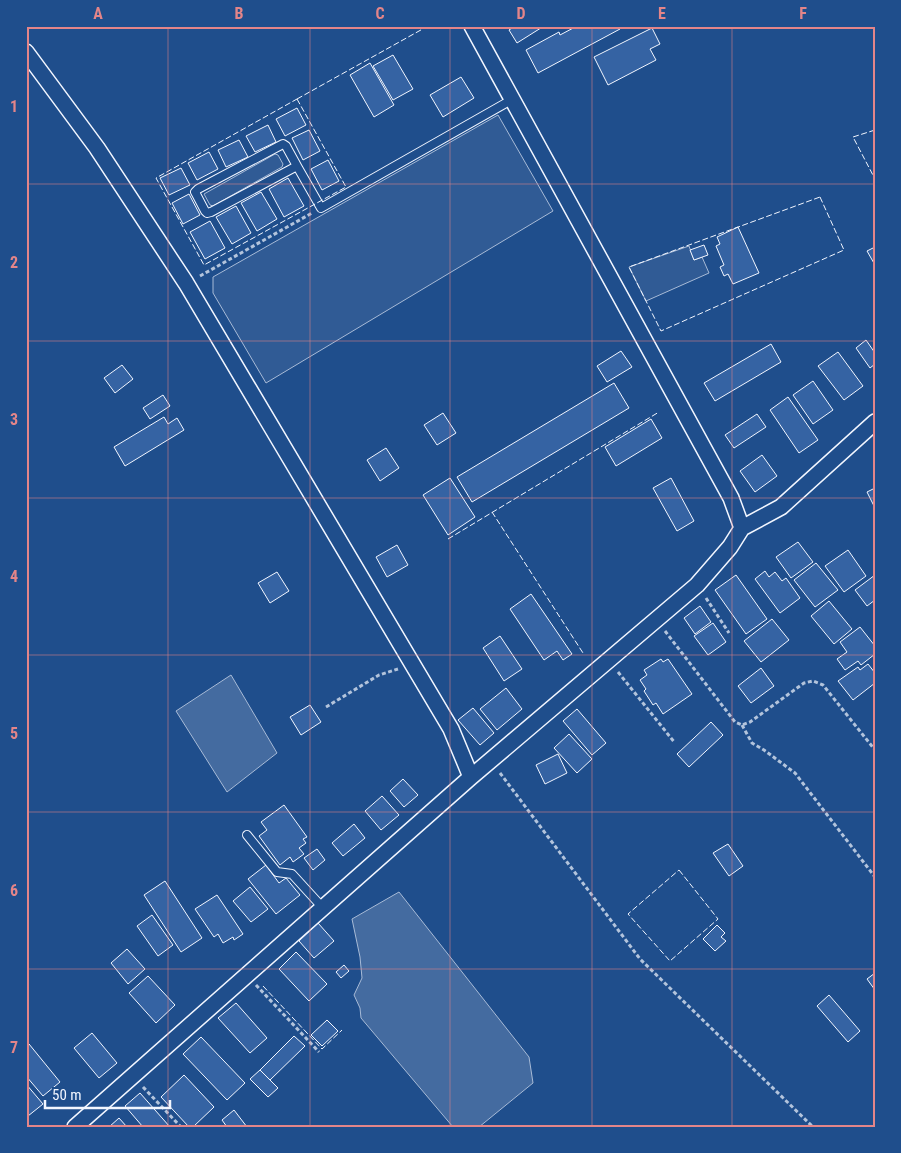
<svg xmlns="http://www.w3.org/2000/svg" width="901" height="1153" font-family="'Roboto Condensed',sans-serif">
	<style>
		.built { fill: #305b95; stroke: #a8bbd7 }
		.water { fill: #446ba0; stroke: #a8bbd7 }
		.building { fill: #3563a3; stroke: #f2f6ff }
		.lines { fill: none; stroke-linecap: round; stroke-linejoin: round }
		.service-casing { stroke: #f2f6ff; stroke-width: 10 }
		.minor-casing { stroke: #f2f6ff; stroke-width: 18 }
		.path { stroke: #b3c4dc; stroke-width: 3; stroke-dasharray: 4 2.5; stroke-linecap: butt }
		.service { stroke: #1f4e8c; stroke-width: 8 }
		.minor { stroke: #1f4e8c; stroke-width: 15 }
		.fence { stroke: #f2f6ff; stroke-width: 1; stroke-dasharray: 6 2.5; stroke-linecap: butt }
		.grid { fill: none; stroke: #e38589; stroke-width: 1; stroke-opacity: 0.55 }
		.neatline { fill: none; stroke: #e38589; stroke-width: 2 }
		.grid-label { font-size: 16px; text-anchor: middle; font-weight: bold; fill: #e38589 }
	</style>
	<rect width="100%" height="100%" fill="#1f4e8c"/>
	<path class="built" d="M498,115l55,96 -287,172 -53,-90v-16z
		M275,154l3,1 5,9 -1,3 -69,39 -3,-1 -6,-11z
		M689,246l5,14 8,-3 7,16 -63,28 -17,-34z"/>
	<path class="water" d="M231,675l46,78 -50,39 -51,-81z
		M399,892l130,165 4,26 -54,44h-26l-92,-109 -1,-10 -6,-13 8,-17 -2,-21 -8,-38z"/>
	<path class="building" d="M515,26h29l-27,17 -8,-13z
		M577,26h41l2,3 -82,44 -12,-23 33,-18 1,3z
		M652,28l8,16 -10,5 6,11 -48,25 -14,-28z
		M393,55l20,34 -20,11 -20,-34z
		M370,63l24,42 -20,12 -24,-42z
		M461,77l13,21 -31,19 -13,-22z
		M297,108l9,17 -21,11 -9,-17z
		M268,125l8,17 -21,10 -9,-16z
		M309,130l11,21 -17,9 -11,-22z
		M239,140l9,17 -22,10 -8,-17z
		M209,152l9,17 -21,11 -9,-17z
		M328,160l11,21 -17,9 -11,-21z
		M181,168l9,17 -21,10 -9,-17z
		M288,178l16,28 -20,11 -15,-28z
		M261,192l16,27 -20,12 -16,-28z
		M189,194l11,21 -17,9 -11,-21z
		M236,206l15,27 -19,11 -16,-27z
		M210,221l15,27 -20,11 -15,-27z
		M738,227l21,46 -26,11 -5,-10 -4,2 -4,-9 4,-2 -8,-19 4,-2 -3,-7z
		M704,245l4,10 -14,5 -4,-10z
		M875,247v18l-8,-14z
		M866,340l9,13v11l-5,4 -14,-20z
		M771,344l10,18 -66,39 -11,-18z
		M621,351l11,16 -25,15 -10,-16z
		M838,352l25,34 -19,14 -26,-34z
		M122,365l11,14 -18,14 -11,-15z
		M813,381l20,29 -20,14 -20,-29z
		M614,383l15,25 -157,94 -15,-25z
		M163,395l7,11 -20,13 -7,-11z
		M788,397l30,43 -19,13 -29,-43z
		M443,413l13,20 -19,12 -13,-20z
		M757,414l9,13 -32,21 -9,-13z
		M164,417l4,7 9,-6 7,12 -59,36 -11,-19z
		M651,419l11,19 -46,28 -11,-19z
		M386,448l13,20 -19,13 -13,-21z
		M762,455l15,21 -22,16 -15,-21z
		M450,478l25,39 -27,18 -25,-40z
		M671,478l23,43 -17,10 -24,-43z
		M875,488v20l-8,-16z
		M798,542l15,20 -22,16 -15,-21z
		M397,545l11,20 -21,12 -11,-20z
		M848,550l18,26 -22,16 -19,-26z
		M816,563l22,27 -23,17 -21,-27z
		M765,571l4,6 6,-5 7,9 4,-3 14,20 -20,15 -25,-34z
		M277,572l12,19 -19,12 -12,-20z
		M736,575l31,44 -21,15 -31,-44z
		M875,575v25l-8,6 -12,-16z
		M531,594l41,60 -9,6 -6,-9 -13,9 -34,-51z
		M829,601l23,28 -18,15 -23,-28z
		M700,606l11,16 -16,12 -11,-16z
		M772,619l17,21 -28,22 -17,-21z
		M713,623l13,19 -18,13 -14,-19z
		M860,627l15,19v8l-14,11 -3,-4 -13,9 -8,-11 10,-7 -7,-10z
		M500,636l22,33 -18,12 -21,-33z
		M661,659l2,3 5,-3 24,35 -29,20 -7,-11 -3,2 -9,-14 2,-2 -6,-9 7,-5 -3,-5z
		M868,664l7,9v10l-22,17 -15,-19 20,-14 2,3z
		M761,668l13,18 -23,17 -13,-17z
		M506,688l16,21 -25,21 -17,-21z
		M310,705l11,17 -20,13 -11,-18z
		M473,708l21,25 -14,12 -22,-25z
		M577,709l29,34 -14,12 -29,-34z
		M711,722l12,13 -34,32 -12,-13z
		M569,734l23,25 -15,14 -23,-25z
		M558,754l9,19 -22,11 -9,-19z
		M403,779l15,16 -14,12 -14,-16z
		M382,796l17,19 -18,15 -16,-19z
		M284,805l23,32 -4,2 3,4 -7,5 5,6 -11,8 -3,-5 -10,8 -21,-29 8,-6 -6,-8z
		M354,824l11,14 -22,18 -11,-13z
		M728,844l15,22 -14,10 -16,-23z
		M317,849l8,11 -12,10 -9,-12z
		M266,865l13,18 7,-5 14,17 -24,19 -28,-35z
		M165,881l37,57 -21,14 -37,-57z
		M250,887l18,22 -17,13 -18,-21z
		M217,895l26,39 -9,6 -1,-3 -10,6 -5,-9 -4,3 -19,-28z
		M152,915l21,30 -15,11 -21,-30z
		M318,923l16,18 -20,17 -15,-17z
		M717,925l8,8 -4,4 5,4 -11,10 -12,-12z
		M127,949l18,20 -17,15 -17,-21z
		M296,952l31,32 -18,17 -30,-32z
		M344,965l5,6 -8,7 -5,-6z
		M875,973v17l-8,-11z
		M148,976l27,29 -19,18 -27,-30z
		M829,995l31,36 -12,11 -31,-36z
		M236,1003l31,35 -17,15 -32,-35z
		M327,1020l11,11 -16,15 -11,-11z
		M92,1033l25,30 -18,15 -25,-30z
		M294,1036l11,10 -35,34 -10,-10z
		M201,1037l44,46 -18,17 -44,-46z
		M29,1044l31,38 -17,14 -17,-20v-30z
		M260,1070l18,18 -10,9 -18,-18z
		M184,1075l30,32 -21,20h-4l-28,-30z
		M26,1084l17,20 -15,12 -2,-2z
		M140,1093l30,34h-27l-18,-21z
		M234,1110l13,17h-20l-5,-7z
		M119,1118l8,9h-18z"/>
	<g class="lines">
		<g class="service-casing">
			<path id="service" d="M297,166l-11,-20 -3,-2 -85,45 -3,3 10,19 2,2 4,-1 86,-46 24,42 192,-109
				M247,835l30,37 15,2 31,34"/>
		</g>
		<g class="minor-casing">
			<path id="minor" d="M472,26l259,472 11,30
				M26,52l71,96 89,135 265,446 20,48
				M75,1127l396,-350 226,-192 33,-38 12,-19 39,-21 94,-85"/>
		</g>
		<path class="path" d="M200,276l112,-63
			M706,598l23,35
			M665,631l70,91 7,3 8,-3 54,-39 9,-2 10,4 52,65
			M618,672l57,71
			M326,707l53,-32 19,-6
			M742,725l10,18 12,7 31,23 80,104
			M500,773l140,186 173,168
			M256,985l63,67
			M143,1087l38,40"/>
		<use href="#service" class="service"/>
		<use href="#minor" class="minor"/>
		<path class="fence" d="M297,99l49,88 -142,78 -48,-87z
			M297,99l131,-73
			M875,130l-22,7 22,42
			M820,197l24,53 -183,81 -32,-64z
			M492,512l91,141
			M448,539l211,-127
			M679,870l39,49 -48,42 -42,-47z
			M263,986l59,63 20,-19"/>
	</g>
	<path class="grid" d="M168,26v1101M310,26v1101M450,26v1101M592,26v1101M732,26v1101M26,184h849M26,341h849M26,498h849M26,655h849M26,812h849M26,969h849"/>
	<rect width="901" height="1153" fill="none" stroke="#1f4e8c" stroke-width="55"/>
	<path d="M45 1100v8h125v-8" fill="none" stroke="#f2f6ff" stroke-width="2.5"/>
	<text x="52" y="1100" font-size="15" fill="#f2f6ff" stroke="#1f4e8c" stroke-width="4" paint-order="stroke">50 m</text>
	<rect x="28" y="28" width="846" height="1098" class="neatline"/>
	<g class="grid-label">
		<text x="98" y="19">A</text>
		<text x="239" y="19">B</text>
		<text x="380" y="19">C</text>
		<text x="521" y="19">D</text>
		<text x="662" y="19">E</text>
		<text x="803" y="19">F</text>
		<text x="14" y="112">1</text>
		<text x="14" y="268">2</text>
		<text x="14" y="425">3</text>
		<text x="14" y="582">4</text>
		<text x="14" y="739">5</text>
		<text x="14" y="896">6</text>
		<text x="14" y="1053">7</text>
	</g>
</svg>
